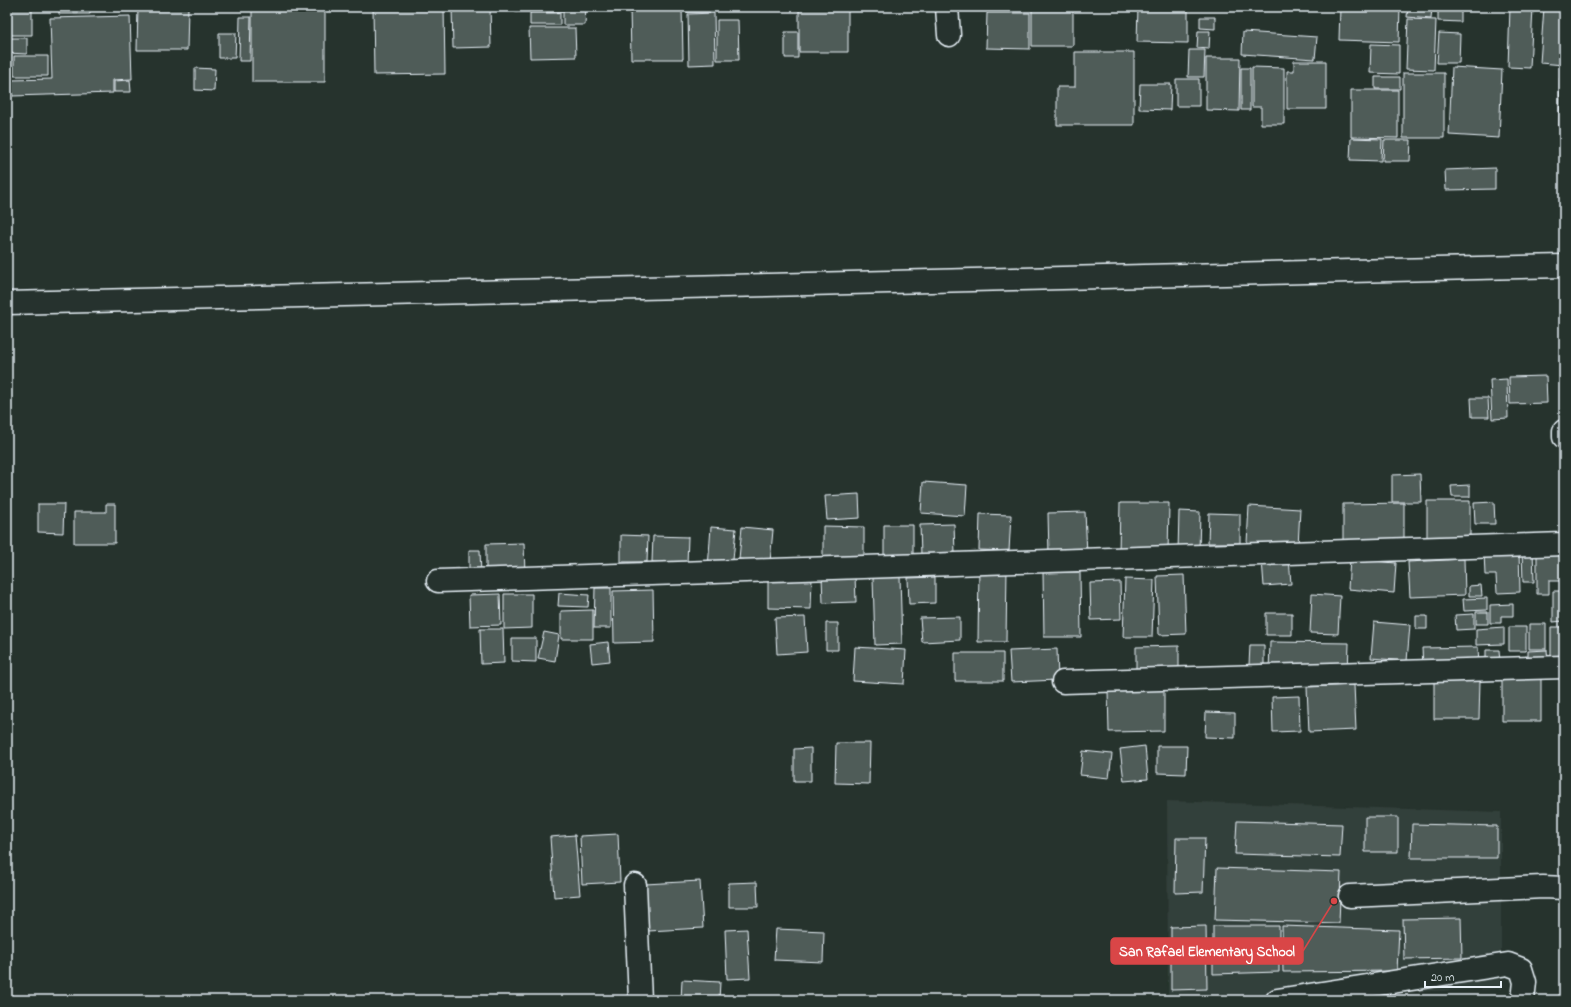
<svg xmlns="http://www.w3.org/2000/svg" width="1571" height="1007" font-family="'Indie Flower',sans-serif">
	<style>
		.built { fill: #333f3a }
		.building { fill: #505c59; stroke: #e8f1f8 }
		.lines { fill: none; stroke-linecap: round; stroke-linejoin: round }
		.street-casing { stroke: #e8f1f8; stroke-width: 25 }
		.street { stroke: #26332d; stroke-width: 22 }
		.leader { fill: none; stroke: #d94647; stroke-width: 1.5 }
		.callout-dot { fill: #d94647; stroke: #26332d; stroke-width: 1.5 }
		.callout { fill: #d94647; stroke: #d94647; stroke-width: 1.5 }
		.callout-label { font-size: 14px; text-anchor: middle; font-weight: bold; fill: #fff }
	</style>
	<rect width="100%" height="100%" fill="#26332d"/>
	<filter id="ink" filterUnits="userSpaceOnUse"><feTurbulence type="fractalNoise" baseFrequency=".025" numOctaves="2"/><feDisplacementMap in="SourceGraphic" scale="8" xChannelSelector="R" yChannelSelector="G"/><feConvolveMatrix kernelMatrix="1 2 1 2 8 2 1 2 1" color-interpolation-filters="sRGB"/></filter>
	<g filter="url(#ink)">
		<path class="built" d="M1167,801l334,11v177l-333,10z"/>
		<path class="building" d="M7,7h25v28h-25z
			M59,7h31v7h-31z
			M138,7h50l-1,43h-50z
			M373,7h71l1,67 -71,1z
			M452,7h38l1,40 -38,1z
			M516,7h46v5h-46z
			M563,7h23l-1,18h-22z
			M630,7h52l1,52h-52z
			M687,7h27v5h-27z
			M716,7h24v2h-24z
			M799,7h49v45h-49z
			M964,7h34v3l-34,-1z
			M1000,7h18v2h-18z
			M1032,7h41v39h-41z
			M1138,7h50v36l-51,-1z
			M1340,7h60l-1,35 -60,-2z
			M1408,7h24l-1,12 -24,-2z
			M1438,7h23v15l-23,-1z
			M1510,7h23l-3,61 -22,-1z
			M1544,7h20v58l-24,-2z
			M252,8h73v74h-73z
			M530,13h30v12h-30z
			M714,13l1,51 -26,1 -1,-51z
			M987,13h43v36l-44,-1z
			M130,16l2,63 -19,1v13l-101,3v-16l40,-1 -2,-61z
			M240,17h11l-1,44h-11z
			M1200,17h15v12l-15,-1z
			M1408,19l28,1 -2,50 -28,-1z
			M717,20h21l1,40h-22z
			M529,28h46l1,29 -46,1z
			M1198,31h12l-1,18 -12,-1z
			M785,32h13v26h-13z
			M1243,32l74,5 -2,22 -73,-5z
			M219,33h17l-1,25h-16z
			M1439,33l21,1 -1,29h-22z
			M7,38h20v16l-20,-1z
			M1371,44l28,1v29l-29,-1z
			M1189,50h16l-1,27h-16z
			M1075,52h59v73h-77v-38h18z
			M14,56h34v20h-34z
			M1206,58h34l-1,53 -33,-1z
			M1294,61h32v48h-39v-38h7z
			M1252,67l32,1v56h-23v-17h-9z
			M1452,67l50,3 -3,68 -50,-3z
			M195,68l20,1 -1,22 -19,-1z
			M1241,68h9v42h-9z
			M1403,73h41v65h-41z
			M1375,77h25v12h-25z
			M1560,78h4v48h-5z
			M1176,79h23v27h-23z
			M130,80l1,12h-17v-11z
			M1140,84h31l-1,26 -31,-1z
			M1351,90h47v48l-47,-1z
			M1351,138l31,1 -1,22 -31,-1z
			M1384,140h27l-1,21h-27z
			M1495,168v21l-49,1 -1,-20z
			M1546,376l1,27 -37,1 -1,-27z
			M1507,379l1,39 -16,1 -2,-39z
			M1471,398h17l1,19h-17z
			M1420,474l1,28h-29v-27z
			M923,482l44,3 -2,31 -44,-3z
			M1470,485v12h-18l-1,-11z
			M859,494l1,24 -33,2 -2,-24z
			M1427,501h43v37l-43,1z
			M1494,502l1,22h-20l-1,-21z
			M1120,503h49l-1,51 -49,-1z
			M1404,503v39h-61v-38z
			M38,504h26l-1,29 -25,-1z
			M106,504h9v39h-41v-31h32z
			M1249,506l51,3 -2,37 -51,-3z
			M1179,511l21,1 -1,40h-21z
			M1085,512l2,42 -38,1 -1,-42z
			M1209,513l31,1v29h-32z
			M980,514l31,1 -2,36 -30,-1z
			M954,524l1,30 -34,1 -1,-30z
			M884,525h29v35h-29z
			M823,526l41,1v37l-41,-1z
			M711,527l25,2 -4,41 -24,-2z
			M742,527l31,3 -3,32 -31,-3z
			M621,535l27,1 -1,26h-26z
			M653,536l35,1 -1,27 -35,-2z
			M524,543l1,32h-39v-31z
			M1564,548v33h-15v13h-12v-42z
			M469,550h11l1,25h-12z
			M1533,550l1,32h-11l-1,-31z
			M1519,551l1,41 -23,1 -1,-18h-11l-1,-23z
			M1289,558l2,26 -27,2 -2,-26z
			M1350,559l46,4 -2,30 -46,-4z
			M1464,559l1,36 -55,2 -2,-35z
			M979,567h28l-1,75h-28z
			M1043,572h37l1,65h-37z
			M1184,575l2,59 -27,1 -2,-59z
			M855,576l1,26 -33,1 -1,-26z
			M768,577h44l-1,32 -43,-1z
			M900,577l2,67 -27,1 -2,-67z
			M935,577v26l-26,1 -1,-26z
			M1125,579l29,1 -2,57h-29z
			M1120,582l1,37 -30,1 -1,-37z
			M1481,585l1,11h-13v-10z
			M595,588h16v40h-17z
			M653,590l1,52 -40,1 -1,-52z
			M1553,591h11v30l-11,1z
			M559,593l30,2 -1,12 -30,-1z
			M500,594l1,31 -31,1 -1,-31z
			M504,594h28v34l-28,1z
			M1312,594l28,2 -2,38 -28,-1z
			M1487,598v12l-23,1 -1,-12z
			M1513,604v12h-12v7h-11v-18z
			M593,610v29h-32v-28z
			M1476,612h12v12h-12z
			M1266,613h26v22h-26z
			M1474,614v15l-18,1 -1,-15z
			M1416,616h11v13h-11z
			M805,617l2,35 -30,2 -2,-36z
			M960,617v23l-38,2 -2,-24z
			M1374,622l36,3 -3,36 -36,-3z
			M826,623h12v27h-12z
			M1529,624h17v25h-17z
			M1504,627v17l-28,1v-16z
			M1509,627h17v24h-17z
			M1551,627h13v35h-13z
			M480,629h23l1,34 -23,1z
			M544,632l15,3 -4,26 -17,-3z
			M512,638h24v24l-24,-1z
			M608,642l2,19 -18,2 -2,-19z
			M1270,642l79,1 -1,30 -79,-1z
			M1250,645h14v21l-15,-1z
			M1179,646v25l-43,1v-25z
			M855,647l51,3 -2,34 -51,-3z
			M1478,647l1,19 -56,1 -1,-19z
			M1057,649l1,31 -47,2 -2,-31z
			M1486,650h13l1,12h-14z
			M1547,650l1,14 -20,1v-14z
			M955,653h48v28h-48z
			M1502,676h39v45h-39z
			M1434,680h46l-1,39h-45z
			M1354,685l2,45 -47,2 -2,-45z
			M1108,690h56v41l-55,1z
			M1299,696l1,35 -27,1 -1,-35z
			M1206,712l29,1v25l-30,-1z
			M836,743h34l-1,41 -34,-1z
			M1145,746l3,33 -24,2 -4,-32z
			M1157,746h30l-1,28 -29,-1z
			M811,748v33h-17v-32z
			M1083,751l29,3 -3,24 -29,-3z
			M1365,817h33v35h-33z
			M1237,821l105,3 -2,33 -105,-3z
			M1412,824l85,2v32h-86z
			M618,834l2,48 -38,2 -2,-48z
			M575,835l5,60 -26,2 -4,-60z
			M1176,838h29l-2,54 -28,1z
			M1217,868l124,4 -2,51 -124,-3z
			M700,881l3,47 -55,3 -3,-47z
			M757,882l1,25h-29v-24z
			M1461,918l1,40 -58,1 -1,-40z
			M1206,926l1,63 -36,1v-63z
			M1213,926h66v46l-66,2z
			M1282,926l117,4 -2,41 -114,1z
			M747,929l3,49 -23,1 -2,-49z
			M776,929l48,2 -1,31 -49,-2z
			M682,980l38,2 -1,18h-38z
			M1469,999h29v1h-29z"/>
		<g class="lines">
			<g class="street-casing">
				<path id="street" d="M947,7l2,28
					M7,303l1557,-37
					M1564,431v6
					M438,581l1126,-37
					M1063,682l501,-15
					M635,885l5,115
					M1350,896l193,-9 21,1
					M1277,1000l231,-36 13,5 4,13 -2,18"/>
			</g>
			<use href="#street" class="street"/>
		</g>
	</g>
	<path class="leader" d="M1334 901L1303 951"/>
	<circle class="callout-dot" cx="1334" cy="901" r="4"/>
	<rect class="callout" x="1111" y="938" width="192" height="26" rx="4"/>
	<g class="callout-label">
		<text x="1207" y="956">San Rafael Elementary School</text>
	</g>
	<rect width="1571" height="1007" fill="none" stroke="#26332d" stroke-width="24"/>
	<rect x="12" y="12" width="1547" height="983" fill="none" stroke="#e8f1f8" stroke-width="1.5" filter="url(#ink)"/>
	<path d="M1425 981v6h76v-6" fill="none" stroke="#e8f1f8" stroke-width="2"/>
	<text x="1431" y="981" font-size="12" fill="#e8f1f8" stroke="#26332d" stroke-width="3" paint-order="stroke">20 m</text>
</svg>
